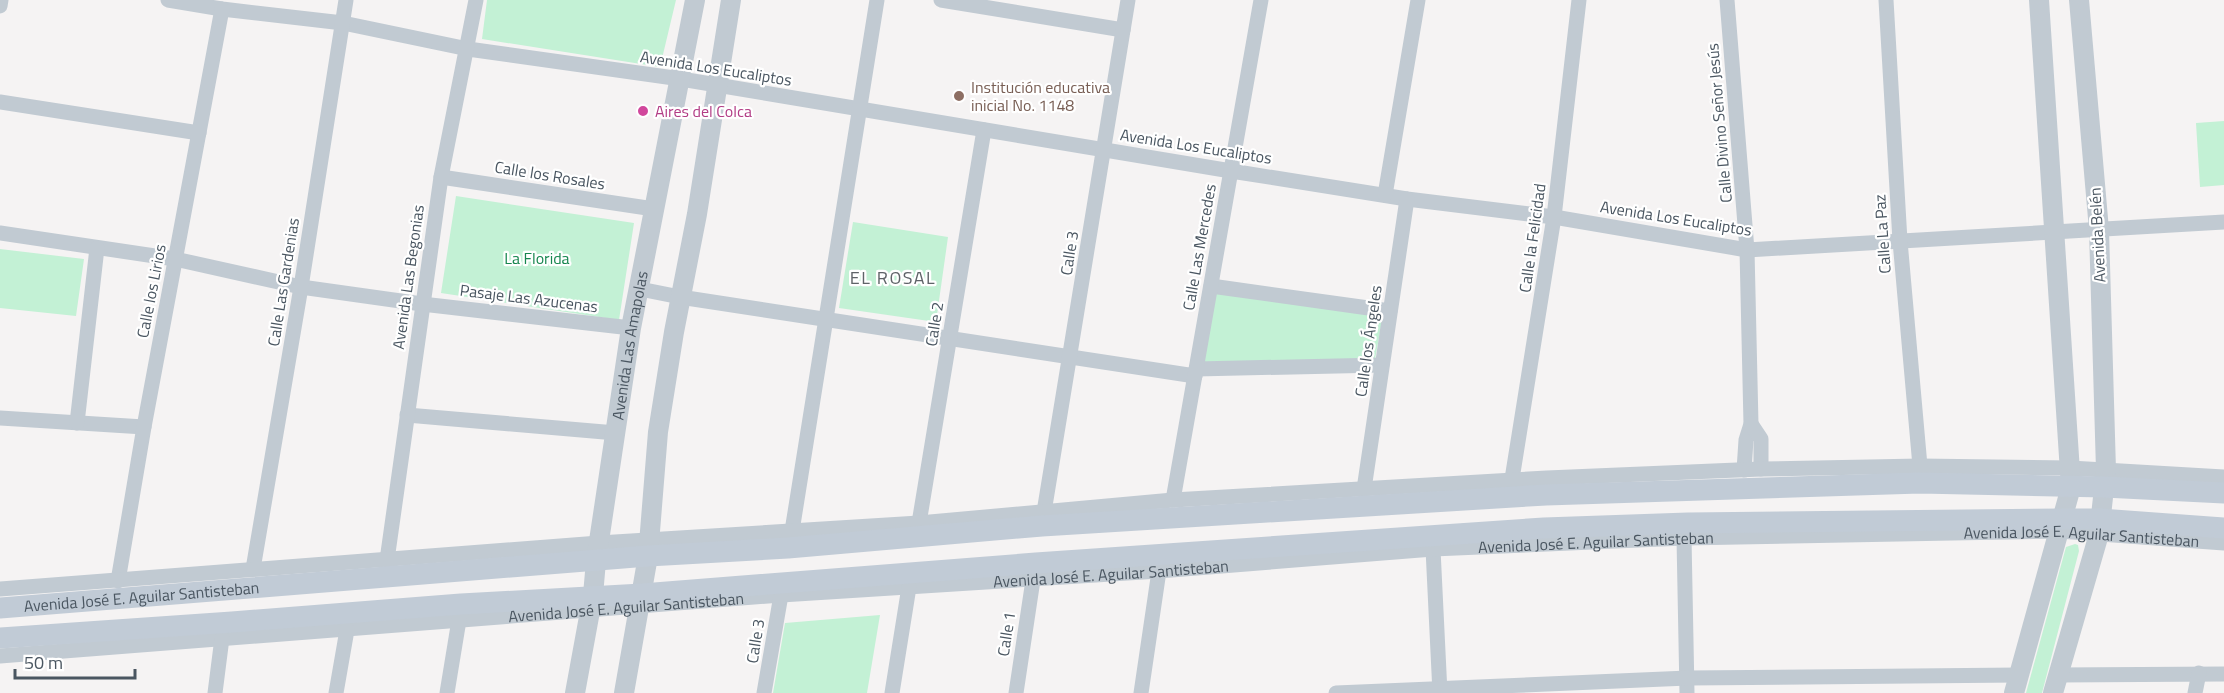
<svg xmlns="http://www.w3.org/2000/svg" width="2224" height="693" font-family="'Titillium Web',sans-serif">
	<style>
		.green { fill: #c3f1d5 }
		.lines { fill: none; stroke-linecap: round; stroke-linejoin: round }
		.minor { stroke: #c1cad2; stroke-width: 15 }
		.tertiary { stroke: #c1cad2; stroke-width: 20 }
		.secondary { stroke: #c1cbd6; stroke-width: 21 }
		.education-dot { fill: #8d6e63; stroke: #fff; stroke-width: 2 }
		.hotel-dot { fill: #d1479c; stroke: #fff; stroke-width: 2 }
		.labels { text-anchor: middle; stroke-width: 4.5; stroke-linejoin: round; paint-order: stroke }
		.street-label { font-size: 16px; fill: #4a5661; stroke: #fff }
		.education-label { font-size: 16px; fill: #785e54; stroke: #fff; text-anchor: start }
		.hotel-label { font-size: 16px; fill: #b23c85; stroke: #fff; text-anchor: start }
		.park-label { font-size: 16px; fill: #17864f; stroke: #fff }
		.neighbourhood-label { font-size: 18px; letter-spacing: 1.5px; fill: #5f6368; stroke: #fff }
	</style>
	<rect width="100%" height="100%" fill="#f5f3f3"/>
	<path class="green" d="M487,0h189l-16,67 -178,-28z
		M2224,121v64l-24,2 -4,-64z
		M456,196l178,27 -15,97 -178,-27z
		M853,222l95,15 -12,85 -97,-14z
		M0,249l84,10 -8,57 -76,-8z
		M1217,287l166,29 -8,43 -173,3z
		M2075,544l3,1 1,6 -37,142h-16l40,-146z
		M880,615l-13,78h-94l12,-70z"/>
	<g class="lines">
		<g class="minor">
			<path d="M168,0l54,9 121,14 125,26 213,30 550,92 176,28 147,18 193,33 477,-28"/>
			<path d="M941,0l182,30"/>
			<path d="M1727,0l20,250 4,174 -5,16 -2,30"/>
			<path d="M1886,0l14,241 20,225"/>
			<path d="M0,6l1,-6"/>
			<path d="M0,102l199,31"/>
			<path d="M441,177l213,32"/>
			<path d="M1385,195l33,-195"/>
			<path d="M0,233l175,26 126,28 121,17 209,24"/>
			<path d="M1211,286l179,25"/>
			<path d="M640,289l40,8 515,79"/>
			<path d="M1196,369l186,-4"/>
			<path d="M407,415l209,18"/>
			<path d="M0,418l144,9"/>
			<path d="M77,423l20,-175"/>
			<path d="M1751,424l10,15v30"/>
			<path d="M1512,479l42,-262 25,-217"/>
			<path d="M1364,489l43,-290"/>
			<path d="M1173,500l88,-500"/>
			<path d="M1044,512l84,-512"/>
			<path d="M919,523l65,-393"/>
			<path d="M792,531l85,-531"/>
			<path d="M1684,538l3,155"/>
			<path d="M1433,549l7,144"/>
			<path d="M387,560l54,-383 35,-177"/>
			<path d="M253,569l48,-282 45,-287"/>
			<path d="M118,581l26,-154 78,-418"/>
			<path d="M0,589l599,-46 320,-20 254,-23 374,-22 214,-9 159,-3 150,2 154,9"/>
			<path id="s1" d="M0,656l781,-61 378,-24 274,-22 251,-11 375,-7 165,12"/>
			<path d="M2058,675l166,-1"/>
			<path d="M215,693l7,-55"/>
			<path d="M336,693l11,-63"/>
			<path d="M447,693l12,-73"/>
			<path d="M764,693l17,-98"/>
			<path d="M892,693l17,-106"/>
			<path d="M1016,693l17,-113"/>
			<path d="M1141,693l18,-122"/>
			<path d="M1336,693l352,-15 331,-3"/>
			<path d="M2195,693l4,-20"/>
		</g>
		<g class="tertiary">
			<path id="s2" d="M575,693l18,-98 3,-34 35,-233 64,-328"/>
			<path d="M624,693l24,-137 10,-124 16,-100 23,-118 34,-214"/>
			<path d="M2014,693l57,-206 -32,-487"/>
			<path d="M2053,693l46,-159 7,-64 -7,-240 -20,-230"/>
		</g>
		<g class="secondary">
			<path id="s3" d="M0,608l648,-52 140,-8 254,-22 504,-31 374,-12 184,4 120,6"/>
			<path d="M0,638l232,-16 229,-18 181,-10 394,-31 508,-35 144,-5 374,-4h38l124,9"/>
		</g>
	</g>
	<circle class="education-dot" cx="959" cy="96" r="6"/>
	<circle class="hotel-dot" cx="643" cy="111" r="6"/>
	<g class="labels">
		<g class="street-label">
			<text transform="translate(716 68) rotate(9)" y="6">Avenida Los Eucaliptos</text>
			<text transform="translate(1719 123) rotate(-95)" y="6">Calle Divino Señor Jesús</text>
			<text transform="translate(1196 146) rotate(9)" y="6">Avenida Los Eucaliptos</text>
			<text transform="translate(550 175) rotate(9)" y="6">Calle los Rosales</text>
			<text transform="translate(1676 218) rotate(9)" y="6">Avenida Los Eucaliptos</text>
			<text transform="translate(1882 234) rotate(-94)" y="6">Calle La Paz</text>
			<text transform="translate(2097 235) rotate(-93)" y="6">Avenida Belén</text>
			<text transform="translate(1532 238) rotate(-82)" y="6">Calle la Felicidad</text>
			<text transform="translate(1199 247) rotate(-80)" y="6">Calle Las Mercedes</text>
			<text transform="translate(1069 253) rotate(-81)" y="6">Calle 3</text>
			<text transform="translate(408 277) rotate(-82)" y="6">Avenida Las Begonias</text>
			<text transform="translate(283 282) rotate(-81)" y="6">Calle Las Gardenias</text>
			<text transform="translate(151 291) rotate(-79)" y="6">Calle los Lirios</text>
			<text transform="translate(529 298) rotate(7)" y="6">Pasaje Las Azucenas</text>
			<text transform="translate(934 324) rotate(-81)" y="6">Calle 2</text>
			<text transform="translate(1368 341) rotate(-82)" y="6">Calle los Ángeles</text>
			<text dy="6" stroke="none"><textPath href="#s2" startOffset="352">Avenida Las Amapolas</textPath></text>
			<text dy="6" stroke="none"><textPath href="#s1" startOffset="2086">Avenida José E. Aguilar Santisteban</textPath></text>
			<text dy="6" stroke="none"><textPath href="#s1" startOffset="1600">Avenida José E. Aguilar Santisteban</textPath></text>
			<text dy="6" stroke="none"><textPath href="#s1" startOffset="1114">Avenida José E. Aguilar Santisteban</textPath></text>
			<text dy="6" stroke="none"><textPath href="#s3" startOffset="142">Avenida José E. Aguilar Santisteban</textPath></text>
			<text dy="6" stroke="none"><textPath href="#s1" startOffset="628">Avenida José E. Aguilar Santisteban</textPath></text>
			<text transform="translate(1006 634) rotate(-81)" y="6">Calle 1</text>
			<text transform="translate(755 641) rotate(-81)" y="6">Calle 3</text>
		</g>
		<g class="education-label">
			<text x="971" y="93">Institución educativa<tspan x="971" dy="18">inicial No. 1148</tspan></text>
		</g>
		<g class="hotel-label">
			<text x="655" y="117">Aires del Colca</text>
		</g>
		<g class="park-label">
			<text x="537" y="264">La Florida</text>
		</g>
		<g class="neighbourhood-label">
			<text x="893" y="284">EL ROSAL</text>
		</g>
	</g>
	<path d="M15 669v9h120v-9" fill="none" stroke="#4a5661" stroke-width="3"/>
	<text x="24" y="669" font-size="18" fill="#4a5661" stroke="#ffffff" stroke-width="4.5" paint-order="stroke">50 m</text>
</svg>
